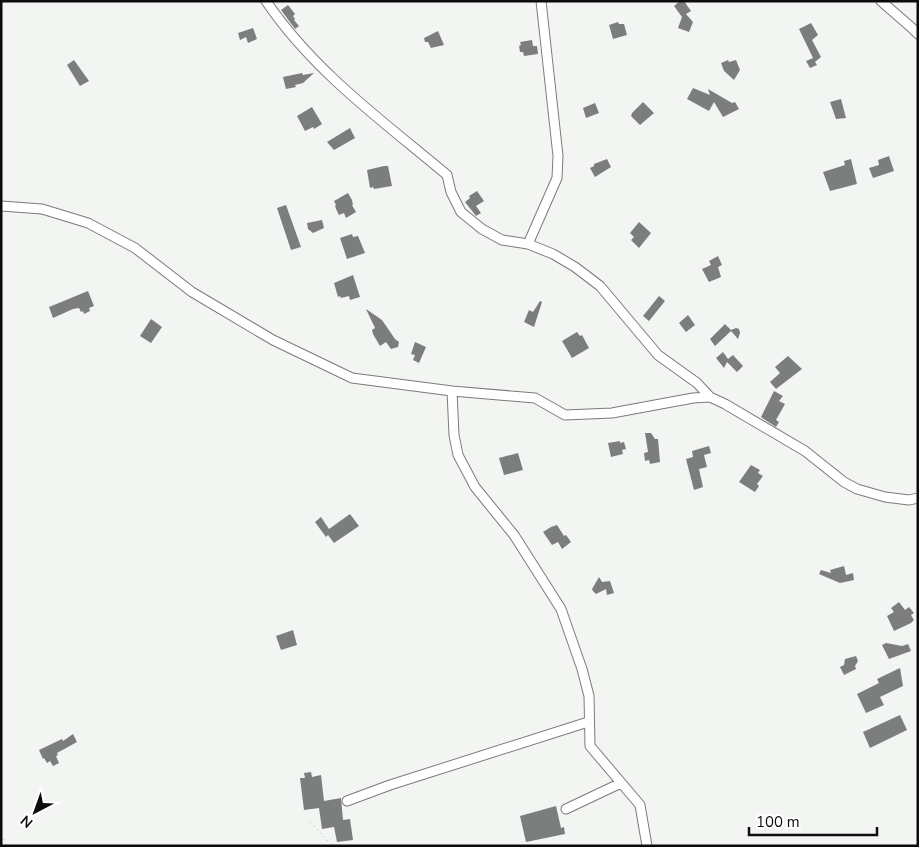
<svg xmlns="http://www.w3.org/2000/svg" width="919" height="847" font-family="'Nunito Sans',sans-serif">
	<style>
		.building { fill: #7b7e7d }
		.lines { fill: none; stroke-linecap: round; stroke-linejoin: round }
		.minor-casing { stroke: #7a7c79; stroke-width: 11 }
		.path { stroke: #acaeac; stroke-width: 1; stroke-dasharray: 1 4; stroke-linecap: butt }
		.minor { stroke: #fff; stroke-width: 9 }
	</style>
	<rect width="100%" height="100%" fill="#f3f5f2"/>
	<path class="building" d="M680,1h4l7,10 -5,3 7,8 -4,10 -11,-4 4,-11 -8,-11z
		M288,5l7,9 -2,2 2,3 -1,1 5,6 -4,3 -14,-19z
		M618,22l1,2h5l3,11 -14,4 -4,-14z
		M811,23l7,12 -6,5 9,17 -6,5 2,3 -7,3 -4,-7 7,-3 1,2 -15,-31z
		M253,28l4,11 -9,4 -2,-6 -6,3 -2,-7z
		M438,31l6,14 -13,3 -3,-6h-3l-1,-4z
		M532,40l1,6h4l1,8 -14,2 -1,-4h-3l-1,-6 2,-1 -1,-3z
		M74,60l15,21 -9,5 -13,-21z
		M728,60l1,2 7,-2 4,10 -6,10 -10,-9 -3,-8z
		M302,73l1,2 11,-2 -11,10 -8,2 1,2 -10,2 -3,-12z
		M693,88l17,7 -2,-6 24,14 3,-1 4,7 -16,8 -9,-15 -5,9 -22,-12z
		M841,99l5,19 -10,1 -6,-17z
		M643,102l11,11 -14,12 -9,-9 1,-3z
		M595,103l4,10 -13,5 -3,-10z
		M312,107l10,17 -8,5 -1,-2 -8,4 -8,-15z
		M350,128l5,10 -21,12 -7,-8z
		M889,156l5,15 -21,7 -4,-10 10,-3 -1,-5z
		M607,159l4,8 -16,10 -5,-9 4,-2v-2z
		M851,159l6,25 -27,7 -7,-19 22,-7 -1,-4z
		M384,166h4l4,20 -18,3 -1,-2 -3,1 -3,-18z
		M477,191l7,10 -8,5 5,7 -5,3 -11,-14 5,-4 -1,-2z
		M348,193l4,7 1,5h-1l4,7 -10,6 -2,-5 -5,2 -3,-6 -1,-3 1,-1 -2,-4z
		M286,205l15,42 -10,3 -14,-42z
		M322,220l2,8 -11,5 -5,-4 -1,-6z
		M639,222l12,11 -12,15 -8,-8 3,-3 -4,-4z
		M352,234l1,3 5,-1 7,17 -18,6 -7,-21z
		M718,256l4,9 -4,2 3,10 -12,5 -7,-13 9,-4 -2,-4z
		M353,275l7,22 -10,3 -1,-4 -8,2 -1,-2 -2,1 -4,-14z
		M88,291l6,15 -5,2 1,3 -6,3 -1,-3 -2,1 -2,-4 -6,1 -20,9 -4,-11z
		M659,296l6,5 -16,20 -6,-5z
		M540,301l2,1 -8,25 -10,-5 5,-12 4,2z
		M366,309l16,11 13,19 4,3 -1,5 -7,2 -5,-7 -6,4 -7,-12 -1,-4 3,-2z
		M688,315l7,10 -9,7 -7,-9z
		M151,319l11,8 -11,16 -11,-7z
		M725,324l6,6 5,-2 3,1 1,4 -2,6 -7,-8 -16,15 -5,-7z
		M577,332l3,4 2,-1 7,13 -17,10 -10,-17z
		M415,342l11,5 -7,16 -6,-3 2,-5 -4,-1z
		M723,352l5,7 5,-4 10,11 -6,6 -10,-10 -3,6 -8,-10z
		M788,356l14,13 -26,20 -6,-7 10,-9 -5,-6z
		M774,391l9,5 -4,5 6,3 -9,16 3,2 -3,5 -15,-10z
		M645,433h6l4,6h3l2,23 -10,2 -1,-4 -4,1 -1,-8 4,-1z
		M620,441v2l4,-1 2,7 -4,1 1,4 -12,3 -3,-14z
		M709,446l2,7 -7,2 3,12 -8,2 4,18 -9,3 -8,-31 7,-2 -1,-6z
		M518,453l5,17 -19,5 -5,-17z
		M751,465l9,5 -2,3 5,3 -6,8 2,2 -4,6 -16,-10z
		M350,514l9,12 -25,17 -6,-8 -2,2 -11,-15 6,-5 8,12z
		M557,525l7,11 2,-1 5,7 -9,7 -4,-7 -6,3 -9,-13 8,-5z
		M844,566l2,9 7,-2 1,7 -14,3 -21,-9 2,-4 10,3 -1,-3z
		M599,577l3,5 8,-1 4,12 -7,2 -1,-6 -10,5 -3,-3 -1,-2z
		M899,602l6,8 4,-3 5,6 -3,2 3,5 -3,3 -17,8 -7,-15 7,-4 -3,-4z
		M293,630l4,15 -16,5 -5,-14z
		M886,643l16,3 6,-2 3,7 -22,8 -7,-14z
		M856,656l2,5 -3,5 1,3 -12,6 -4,-8 4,-2 1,-6z
		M900,668l3,18 -23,11 4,8 -18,8 -9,-19 22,-11 -2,-4z
		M900,715l7,15 -37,18 -7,-16z
		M73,734l4,8 -20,11 1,2 -2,1 3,7 -6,3 -3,-5 -3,2 -3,-5 -1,1 -4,-9 23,-11 1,2z
		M311,772l1,5 9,-2 3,26 17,-3 2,22 7,-1 3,21 -16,2 -3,-15 -12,2 -3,-21 -15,2 -4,-32h5l-1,-5z
		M556,806l5,22 3,-1 1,7 -39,8 -6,-26z"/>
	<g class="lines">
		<g class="minor-casing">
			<path id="minor" d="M266,1c47,70 118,121 181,174l4,17 10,20 21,17 20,11 26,4 25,10 22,13 25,19 58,69 39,28 13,14
				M881,1l31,27 6,6
				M1,206l41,3 46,14 47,25 57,44 81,48 79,38 100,13 83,7 30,17 47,-2 81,-15 17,-1 15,7 80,47 39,31 13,7 28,8 24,3 9,-2
				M528,244l29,-66 1,-22 -17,-155
				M452,391l2,44 4,20 17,32 39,48 47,74 21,60 7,27 1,50 50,59 7,41
				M347,801l43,-16 198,-63
				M566,809l55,-26"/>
		</g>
		<path class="path" d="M310,822l23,24
			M1,835l6,11"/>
		<use href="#minor" class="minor"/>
	</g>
	<rect width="919" height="847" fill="none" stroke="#0b0c0b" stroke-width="5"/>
	<g transform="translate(35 812) rotate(221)" stroke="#ffffff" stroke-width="4" paint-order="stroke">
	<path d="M0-4L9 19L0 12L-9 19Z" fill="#0b0c0b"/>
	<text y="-8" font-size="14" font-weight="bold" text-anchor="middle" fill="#0b0c0b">N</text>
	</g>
	<path d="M749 827v8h128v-8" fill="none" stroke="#0b0c0b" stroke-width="2.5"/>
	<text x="756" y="827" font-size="15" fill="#0b0c0b" stroke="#ffffff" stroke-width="4" paint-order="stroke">100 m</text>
</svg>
